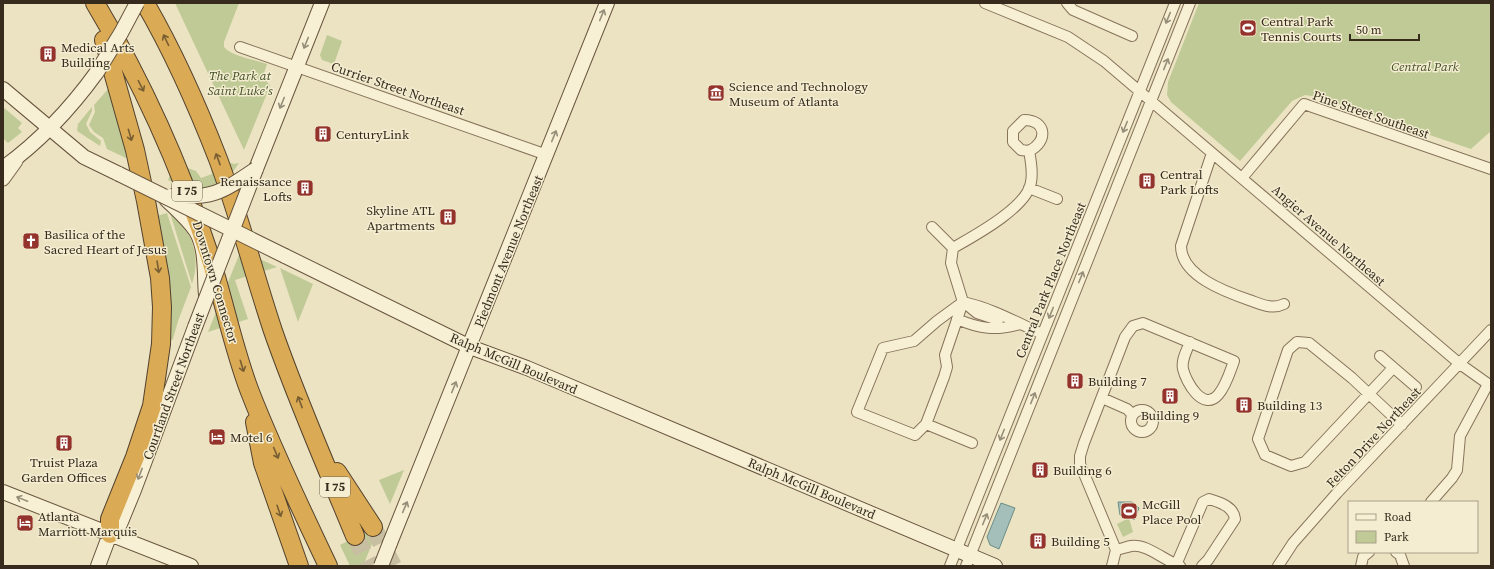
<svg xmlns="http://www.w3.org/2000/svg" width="1494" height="569" font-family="'Source Serif 4',serif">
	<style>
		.green { fill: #c0ca96 }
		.water { fill: #a4bfb9; stroke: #6b8d87 }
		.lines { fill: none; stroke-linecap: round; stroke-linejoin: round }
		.motorway-tunnel { stroke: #c8bea1; stroke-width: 18; stroke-dasharray: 18 9; stroke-linecap: butt }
		.minor-casing { stroke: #86745a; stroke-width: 12 }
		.tertiary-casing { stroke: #86745a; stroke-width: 15 }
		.secondary-casing { stroke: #67553d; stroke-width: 16 }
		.motorway-casing { stroke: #53422e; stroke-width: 20 }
		.minor { stroke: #f8f0d5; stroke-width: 10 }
		.tertiary { stroke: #f8f0d5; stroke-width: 13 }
		.secondary { stroke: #f8f0d5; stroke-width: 14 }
		.motorway { stroke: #daaa54; stroke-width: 18 }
		.secondary-bridge-casing { stroke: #67553d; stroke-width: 16; stroke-linecap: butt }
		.secondary-bridge { stroke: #f8f0d5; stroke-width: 14 }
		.oneway { stroke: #978e79 }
		.oneway2 { stroke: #785e33 }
		.labels { text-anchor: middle; stroke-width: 3; stroke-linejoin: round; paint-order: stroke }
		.shield { fill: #f4edd1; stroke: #6f6553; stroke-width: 1 }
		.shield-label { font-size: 12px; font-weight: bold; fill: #362b1d }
		.poi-label { font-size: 13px; fill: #362b1d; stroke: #f4edd1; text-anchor: start }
		.park-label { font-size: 13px; font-style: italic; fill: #435125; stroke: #f4edd1 }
		.street-label { font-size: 13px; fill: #362b1d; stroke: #f4edd1 }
	</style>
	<rect width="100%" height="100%" fill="#ece3c2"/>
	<path class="green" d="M175,3h64l-15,39v5c7,9 31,13 43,17l-4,12 7,10 -26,64z
		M1199,3h292v128l-20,18 -153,-52 -13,-2 -13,6 -52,60 -69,-59 -4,-7 1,-13z
		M327,35l15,6 -8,23 -12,-4 -2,-5z
		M109,88l21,72 -23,-11 -4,-11 -9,-6 -5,-7 6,-13 -1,-7z
		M3,107l19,16 -4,5 4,4 -14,11 -5,-5z
		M92,107v4l-6,13 4,8 11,9 -1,5 -23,-15 1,-7z
		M227,162l7,2 5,-1c-18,28 -42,33 -71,17l3,-7 14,-6 11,4 5,7 11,-4 -1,-4 3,-3z
		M167,213l24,74 -13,34 -5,18 -7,5 -9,-128z
		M170,213c23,18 31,44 22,71z
		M241,250l36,17 -42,13 13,39 -40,13z
		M280,268l33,16 -15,38z
		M404,470l-14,34 -11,-24z
		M1129,518l4,14 -10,5 -6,-13z
		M380,524l-17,42h-13l-10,-21z"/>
	<path class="water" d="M1118,502h14l7,6 -5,12 -6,-5h-8z
		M1001,503l14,5 -16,41 -9,-4 -3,-8z"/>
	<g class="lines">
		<path class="motorway-tunnel" d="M373,527l20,39
			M355,536l15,30"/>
		<g class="minor-casing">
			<path id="minor" d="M985,3l83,34 36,24 356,303 31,22
				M1067,3l6,7 59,26
				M240,47l307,108
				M1212,153l-31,93c0,30 45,46 68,54 12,4 23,10 35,4
				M1242,178l62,-74 187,65
				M1029,188l28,11
				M932,227l21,21
				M963,302l-26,19 -23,20 -31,7 -26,64 58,23 11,-11 18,-47 3,-10 -2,-12 18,-53 -12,-39 2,-15c21,-12 75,-41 78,-66 2,-10 0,-21 -2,-31 19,-9 18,-31 -5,-31l-11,11v11l8,8 8,1
				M963,302c28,6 53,20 79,32
				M966,304l11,9 21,7
				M957,319c23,10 39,12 63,5
				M1380,356l36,31
				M1393,368l-88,94 -14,4 -26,-11 -7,-16 30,-89 9,-8 12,1 43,35 50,47
				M1102,398l25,11 6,6
				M1131 421a11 11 0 1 1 22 0a11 11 0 1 1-22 0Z
				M926,424l46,19
				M1431,502l21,-24 5,-8 3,-34 28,-52
				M1116,550c5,-1 10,-3 15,-4 15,-3 34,15 49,20
				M1396,552l4,3 4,11
				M1176,565l27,-63 6,-3c11,3 25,8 26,20l-27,41 -6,6
				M950,566l225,-563
				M966,566l224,-563
				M1112,566l4,-16 -36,-86v-8l4,-13 41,-106 8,-11 10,-3 91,38c-4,11 -8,25 -16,34 -15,17 -32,-13 -35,-26 -2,-9 4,-19 7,-27
				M1278,566l15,-23 44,-50 154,-163
				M1361,566l2,-9 6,-5"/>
		</g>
		<g class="tertiary-casing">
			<path id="tertiary" d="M3,179l13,-18"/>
		</g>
		<g class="secondary-casing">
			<path id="secondary" d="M3,89l81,68 35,17
				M3,168c36,-26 68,-60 94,-96
				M256,169l66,-166
				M166,199c10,10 22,20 30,32 11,18 8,44 10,64
				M285,256l185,91 57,21 468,198
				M3,492l188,74
				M390,543l217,-540
				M98,566l12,-32 10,-10 14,-34 61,-163"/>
		</g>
		<g class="motorway-casing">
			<path id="motorway" d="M95,3c48,80 85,163 114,251 15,46 24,94 41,138 23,59 51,117 78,174
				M145,3c29,50 52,102 73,156 21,56 36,115 55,172 24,69 54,137 82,205
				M104,40l31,110 11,51 14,77 2,29 -1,37 -9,62 -17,51 -25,62v15
				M255,422l8,41 36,103
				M337,472l36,55"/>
		</g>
		<use href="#minor" class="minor"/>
		<use href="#tertiary" class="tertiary"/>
		<use href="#secondary" class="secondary"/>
		<use href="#motorway" class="motorway"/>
		<g class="secondary-bridge-casing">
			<path id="secondary-bridge" d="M97,72l24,-39 16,-30
				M119,174l166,82
				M170,196c43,3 52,-4 86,-27
				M195,327l61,-158
				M381,566l9,-23"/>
		</g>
		<use href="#secondary-bridge" class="secondary-bridge"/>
	</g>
	<defs><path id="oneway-shaft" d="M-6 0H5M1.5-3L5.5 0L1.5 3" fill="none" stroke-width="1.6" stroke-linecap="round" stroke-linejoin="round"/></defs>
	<g class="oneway">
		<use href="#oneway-shaft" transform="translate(602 15) rotate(-68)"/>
		<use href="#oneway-shaft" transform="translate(1168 18) rotate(112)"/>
		<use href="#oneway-shaft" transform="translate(306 43) rotate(112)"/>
		<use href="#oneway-shaft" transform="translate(1166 64) rotate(-68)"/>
		<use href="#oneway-shaft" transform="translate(282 103) rotate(112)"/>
		<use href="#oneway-shaft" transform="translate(1125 127) rotate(112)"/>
		<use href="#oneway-shaft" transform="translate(554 136) rotate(-68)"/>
		<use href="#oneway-shaft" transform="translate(1081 277) rotate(-68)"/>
		<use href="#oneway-shaft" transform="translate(1051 313) rotate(112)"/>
		<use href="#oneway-shaft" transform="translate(454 387) rotate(-68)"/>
		<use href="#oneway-shaft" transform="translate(1033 398) rotate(-68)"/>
		<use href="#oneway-shaft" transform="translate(1002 435) rotate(112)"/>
		<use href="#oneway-shaft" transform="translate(140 474) rotate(111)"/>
		<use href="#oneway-shaft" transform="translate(22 499) rotate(-158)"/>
		<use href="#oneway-shaft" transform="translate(405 507) rotate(-67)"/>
		<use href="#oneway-shaft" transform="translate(985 519) rotate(-68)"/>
	</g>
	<g class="oneway2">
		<use href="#oneway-shaft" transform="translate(166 40) rotate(-116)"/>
		<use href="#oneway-shaft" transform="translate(141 86) rotate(63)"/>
		<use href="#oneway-shaft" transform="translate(130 135) rotate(74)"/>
		<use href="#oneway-shaft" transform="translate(218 159) rotate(-110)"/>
		<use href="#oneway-shaft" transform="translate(158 267) rotate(81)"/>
		<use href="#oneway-shaft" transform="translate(242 366) rotate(73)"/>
		<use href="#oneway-shaft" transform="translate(300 402) rotate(-111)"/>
		<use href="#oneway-shaft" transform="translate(276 453) rotate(67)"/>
		<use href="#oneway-shaft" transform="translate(279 511) rotate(71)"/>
	</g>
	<defs>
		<g id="stadium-square" transform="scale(0.9)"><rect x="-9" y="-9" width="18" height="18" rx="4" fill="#93332b" stroke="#f4edd1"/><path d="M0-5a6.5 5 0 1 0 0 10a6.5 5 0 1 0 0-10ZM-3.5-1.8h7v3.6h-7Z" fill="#fff"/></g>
		<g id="building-square" transform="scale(0.9)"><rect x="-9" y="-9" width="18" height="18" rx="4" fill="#93332b" stroke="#f4edd1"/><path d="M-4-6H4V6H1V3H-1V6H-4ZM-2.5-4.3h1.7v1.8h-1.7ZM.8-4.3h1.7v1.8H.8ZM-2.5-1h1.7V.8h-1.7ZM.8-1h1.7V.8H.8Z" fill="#fff"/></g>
		<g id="museum-square" transform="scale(0.9)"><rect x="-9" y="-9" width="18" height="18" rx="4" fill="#93332b" stroke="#f4edd1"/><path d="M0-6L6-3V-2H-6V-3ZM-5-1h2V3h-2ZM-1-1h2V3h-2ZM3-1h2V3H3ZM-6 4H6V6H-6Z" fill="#fff"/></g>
		<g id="church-square" transform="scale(0.9)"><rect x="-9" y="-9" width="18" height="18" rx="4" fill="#93332b" stroke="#f4edd1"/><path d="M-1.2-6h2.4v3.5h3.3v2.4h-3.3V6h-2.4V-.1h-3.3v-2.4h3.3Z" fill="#fff"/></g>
		<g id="hotel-square" transform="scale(0.9)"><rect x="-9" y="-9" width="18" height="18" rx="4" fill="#93332b" stroke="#f4edd1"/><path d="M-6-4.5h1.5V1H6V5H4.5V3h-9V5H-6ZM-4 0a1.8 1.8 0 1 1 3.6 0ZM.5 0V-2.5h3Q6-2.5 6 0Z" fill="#fff"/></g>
	</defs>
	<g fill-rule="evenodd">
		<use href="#stadium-square" x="1248" y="28"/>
		<use href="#building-square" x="48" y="54"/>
		<use href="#museum-square" x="716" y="93"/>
		<use href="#building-square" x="323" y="134"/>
		<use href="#building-square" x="1147" y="181"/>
		<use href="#building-square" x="305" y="188"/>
		<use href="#building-square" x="448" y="217"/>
		<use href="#church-square" x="31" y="241"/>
		<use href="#building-square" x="1075" y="381"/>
		<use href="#building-square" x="1170" y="396"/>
		<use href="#building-square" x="1244" y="405"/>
		<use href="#hotel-square" x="217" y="437"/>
		<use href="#building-square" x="64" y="443"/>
		<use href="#building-square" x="1040" y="470"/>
		<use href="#stadium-square" x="1129" y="511"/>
		<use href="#hotel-square" x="25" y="523"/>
		<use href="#building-square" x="1038" y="541"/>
	</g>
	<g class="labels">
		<g class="shield">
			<rect x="172" y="181" width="30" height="20" rx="3"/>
			<rect x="320" y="477" width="30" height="20" rx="3"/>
		</g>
		<g class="shield-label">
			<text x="187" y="195">I 75</text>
			<text x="335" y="491">I 75</text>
		</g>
		<g class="poi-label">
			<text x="1261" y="26">Central Park<tspan x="1261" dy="15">Tennis Courts</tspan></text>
			<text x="61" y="52">Medical Arts<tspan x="61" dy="15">Building</tspan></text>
			<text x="729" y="91">Science and Technology<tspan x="729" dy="15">Museum of Atlanta</tspan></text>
			<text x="336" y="139">CenturyLink</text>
			<text x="1160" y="179">Central<tspan x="1160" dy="15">Park Lofts</tspan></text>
			<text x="292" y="186" text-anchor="end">Renaissance<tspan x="292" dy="15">Lofts</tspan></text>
			<text x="435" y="215" text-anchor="end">Skyline ATL<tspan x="435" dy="15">Apartments</tspan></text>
			<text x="44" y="239">Basilica of the<tspan x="44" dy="15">Sacred Heart of Jesus</tspan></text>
			<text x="1088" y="386">Building 7</text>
			<text x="1257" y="410">Building 13</text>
			<text x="1170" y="420" text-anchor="middle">Building 9</text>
			<text x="230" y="442">Motel 6</text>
			<text x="64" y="467" text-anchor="middle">Truist Plaza<tspan x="64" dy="15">Garden Offices</tspan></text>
			<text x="1053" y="475">Building 6</text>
			<text x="1142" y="509">McGill<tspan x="1142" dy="15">Place Pool</tspan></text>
			<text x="38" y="521">Atlanta<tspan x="38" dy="15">Marriott Marquis</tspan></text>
			<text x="1051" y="546">Building 5</text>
		</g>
		<g class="park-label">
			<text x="1425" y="71">Central Park</text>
			<text x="240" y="80">The Park at<tspan x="240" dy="15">Saint Luke's</tspan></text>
		</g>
		<g class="street-label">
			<text transform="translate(398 88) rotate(19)" y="5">Currier Street Northeast</text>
			<text transform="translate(1371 114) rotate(19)" y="5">Pine Street Southeast</text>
			<text transform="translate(1329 235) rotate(41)" y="5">Angier Avenue Northeast</text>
			<text transform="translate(508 251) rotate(-68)" y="5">Piedmont Avenue Northeast</text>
			<text transform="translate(1050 280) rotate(-68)" y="5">Central Park Place Northeast</text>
			<text transform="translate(216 282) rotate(73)" y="5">Downtown Connector</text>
			<text transform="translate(514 363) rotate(23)" y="5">Ralph McGill Boulevard</text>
			<text transform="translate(173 386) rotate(-70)" y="5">Courtland Street Northeast</text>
			<text transform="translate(1373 437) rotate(-47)" y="5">Felton Drive Northeast</text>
			<text transform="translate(812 488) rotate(23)" y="5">Ralph McGill Boulevard</text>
		</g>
	</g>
	<rect width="1494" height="569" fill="none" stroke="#362b1d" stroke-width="8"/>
	<rect x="1348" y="501" width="130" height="52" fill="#f4edd1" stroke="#a89f89"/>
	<rect x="1356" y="514" width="20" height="6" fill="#f8f0d5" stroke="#a89f89"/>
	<text x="1384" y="521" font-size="12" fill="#362b1d">Road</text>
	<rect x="1356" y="531" width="20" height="12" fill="#c0ca96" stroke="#a89f89"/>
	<text x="1384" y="541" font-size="12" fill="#362b1d">Park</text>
	<path d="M1350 34v6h69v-6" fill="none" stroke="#362b1d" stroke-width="2"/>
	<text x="1356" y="34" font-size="12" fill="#362b1d" stroke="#f4edd1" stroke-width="3" paint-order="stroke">50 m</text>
</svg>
